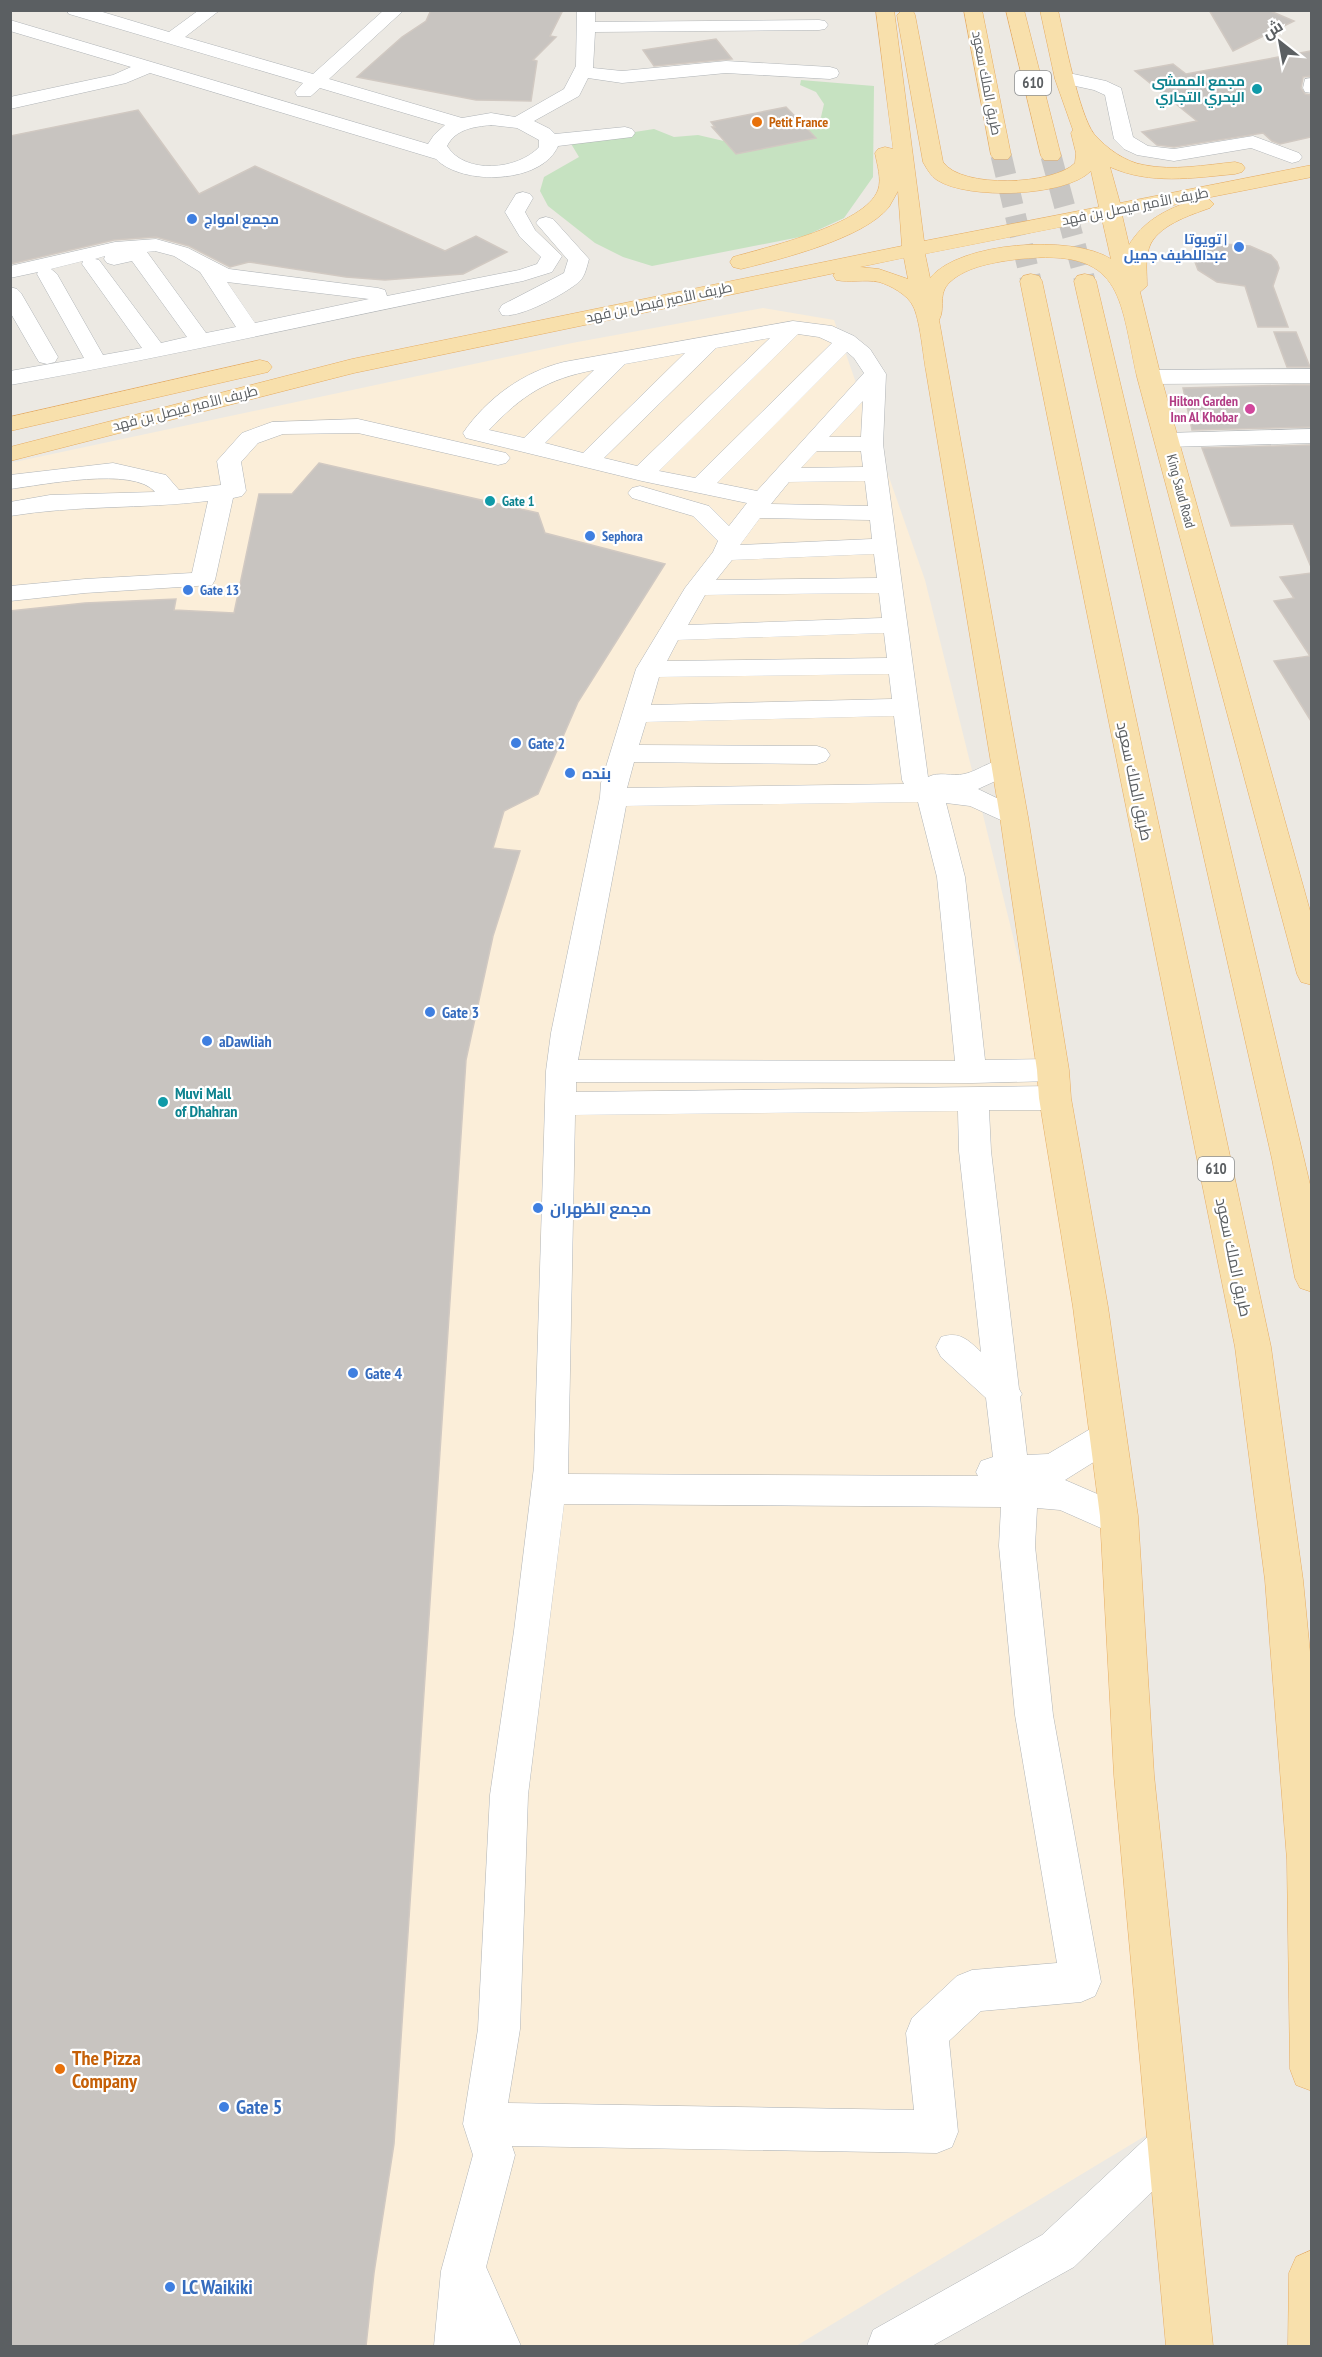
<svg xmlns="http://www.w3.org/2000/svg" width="1322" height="2357" font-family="'PT Sans Narrow',Cairo,sans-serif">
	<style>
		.commercial { fill: #fbeed9 }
		.green { fill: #c6e2c1 }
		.building { fill: #c8c4c0; stroke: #d1c9c2; stroke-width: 1.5 }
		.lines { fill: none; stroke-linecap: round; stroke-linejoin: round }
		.major-tunnel { stroke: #c8c6c3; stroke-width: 21; stroke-dasharray: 21 10; stroke-linecap: butt }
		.minor-casing { stroke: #b0b4b7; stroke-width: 1 }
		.major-casing { stroke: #e6ac62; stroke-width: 1 }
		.minor { fill: #fff; fill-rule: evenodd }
		.major { fill: #f8e0ac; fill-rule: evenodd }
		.culture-dot { fill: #0f9aa8; stroke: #fff; stroke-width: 2 }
		.food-dot { fill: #e8710a; stroke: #fff; stroke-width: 2 }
		.shop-dot { fill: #3f7fe0; stroke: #fff; stroke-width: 2 }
		.hotel-dot { fill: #d1479c; stroke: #fff; stroke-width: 2 }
		.labels { text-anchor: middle; stroke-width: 4.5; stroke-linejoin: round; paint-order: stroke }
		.far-culture-label { font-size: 14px; font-weight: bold; fill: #0d838f; stroke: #fff; text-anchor: end }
		.far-street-label { font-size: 14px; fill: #5b5f62; stroke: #fff }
		.far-food-label { font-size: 14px; font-weight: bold; fill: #c56008; stroke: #fff; text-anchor: start }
		.far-shop-label { font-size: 14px; font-weight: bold; fill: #366cbe; stroke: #fff; text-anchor: start }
		.far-hotel-label { font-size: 14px; font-weight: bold; fill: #b23c85; stroke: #fff; text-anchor: end }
		.shield { fill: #fff; stroke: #8c8f91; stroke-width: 1.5 }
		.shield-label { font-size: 15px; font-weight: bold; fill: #5b5f62 }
		.shop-label { font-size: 16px; font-weight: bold; fill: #366cbe; stroke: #fff; text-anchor: start }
		.street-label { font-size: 16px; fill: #5b5f62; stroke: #fff }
		.culture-label { font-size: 16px; font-weight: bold; fill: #0d838f; stroke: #fff; text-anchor: start }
		.near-food-label { font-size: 20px; font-weight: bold; fill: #c56008; stroke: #fff; text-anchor: start }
		.near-shop-label { font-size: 20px; font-weight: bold; fill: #366cbe; stroke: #fff; text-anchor: start }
	</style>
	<rect width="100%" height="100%" fill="#ece9e3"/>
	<path class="commercial" d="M763,308l71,12 91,260 99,401 85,454 41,698 -354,213h-785l-1,-1883 562,-120z"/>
	<path class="green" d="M801,80l73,6 -1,91 -29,41 -39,18 -153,30 -29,-9 -28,-14 -47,-37 -8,-15 4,-14 35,-20 -9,-15 84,-13 20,8 24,-2 43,10 62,-13 18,-15 3,-13 -8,-12 -16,-7z"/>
	<path class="building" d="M431,10h132l-13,26 6,1 -23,23 4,1 -6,40 -55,-1 -119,-23 45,-40 24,-16z
		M1209,10h59l26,11 -61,30z
		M716,39l16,20 -78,7 -11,-16z
		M1311,51v25l-8,1 -2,11 4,6 6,1v42l-31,7 -8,-3 -9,-8 -89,14 -17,-2 -15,-13 55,-11 -62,-50 38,-7 13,10z
		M786,107l30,31 -80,16 -24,-27h3l-4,-5z
		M138,110l61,84 56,-28 190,85 31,-15 31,16 -44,22 -78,6 -39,-3 -97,-15 -19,5 -41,-21 -33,-9 -42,3 -104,24v-128z
		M1224,244l26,2 21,9 6,7 2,6 -6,18 15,41h-30l-13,-41 -28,-4 -19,-12 -3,-8 2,-7 6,-5z
		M1274,332h22l14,35h-23z
		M1293,385h18v42l-119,3 -9,-42z
		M1311,445v122l-18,-43 -62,2 -29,-78z
		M319,463l219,50 7,20 120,31 -87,138 -40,92 -34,17 -11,37 27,3 -27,85 -27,124 -72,1084 -20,129 -8,73h-356v-1735l75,-8 91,-4 -2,11 60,3 25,-119h33z
		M1311,573v148l-37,-60 36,-5 -36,-55 20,-3 -14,-21z"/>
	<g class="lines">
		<path class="major-tunnel" d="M1001,155l30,126
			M1051,156l34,125"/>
		<g class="minor-casing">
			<path id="minor" d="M66,10h30l73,22 30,-22h21l-35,27 128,37 71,-64h20l-75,69 133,39 29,-5 24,4 49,-28 12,-23 1,-56h18v12l224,-2 6,1 3,4 -3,4 -6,1 -224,2 -2,36 29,3 104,-10 104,6 7,2 2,4 -2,4 -7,2 -104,-6 -104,10 -34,-5 -9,18 -45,25 16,8 5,5 70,-7 7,2 3,4 -3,4 -74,9c-16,38 -96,40 -122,13l-286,-86 -24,10 -116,26v-12l103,-22 18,-8 -121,-36v-11l418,124 6,-9 11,-10 -125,-37 -9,8h-14l-2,-4 8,-9 -234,-69zM491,125l26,3 22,12v7c-21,23 -74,28 -92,-1 9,-17 26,-19 44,-21z
				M1064,72l42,9 15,7 12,49 15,9 26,3 79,-13 46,17 3,4 -3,4 -7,2 -41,-15 -77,13 -37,-6 -13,-6 -10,-10 -9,-44 -11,-5 -37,-8 -2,-4 2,-4z
				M1312,78v15l-7,-1 -2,-4 2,-9z
				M523,192l7,2 3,4 -8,14 10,18 27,26 -10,16 -29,9c-171,34 -341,73 -513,104v-14l74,-13 -47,-84 1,-2 -28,6v-12l105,-24 41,-3 32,9 41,21 149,19 7,2 2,6 132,-26 18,-6 4,-7 -21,-20 -15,-25 11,-18zM155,251l19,5 26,16 36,55 -30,6 -59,-81zM105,256l-1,3 3,4 7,2 18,-4 55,76 -26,6 -62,-83 -4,-1zM83,261l-1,3 60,84 -39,7 -46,-81 -6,-5zM227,282l142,17 -114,24z
				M546,217l7,2 36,40c-2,7 -4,17 -9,22 -13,12 -61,38 -78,34l-3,-5 3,-5 62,-32 4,-13 -32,-37 3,-4z
				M10,287l7,2 4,4 37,64 -3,5 -8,2 -8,-2 -3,-5 -26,-45z
				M793,321l39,5 22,10 16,13 16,25 -3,70 45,333c11,-6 24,0 36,-3 18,-4 30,-18 49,-13l4,6 -4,6 -35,16 46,22 4,6 -4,6 -10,3 -44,-20 -24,-3 19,74 20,183 68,-1 11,3 4,8 -4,8 -11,3 -81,2 -396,-1v10l479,-6 11,4 4,8 -4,8 -11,4h-66l2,41 28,238 3,5 -2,3 7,58 21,-1 49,-29 12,-5 12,5 5,10 -5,10 -56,35 67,29 5,11 -5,11 -13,5 -59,-26 -23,-2 -2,38 18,169 48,267 -6,14 -14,6 -100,9 -32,30 9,91 -6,15 -15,6 -425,-7 3,9 -29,112 35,79h-87l7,-75 32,-116 -10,-31 15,-95 12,-234 24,-164 20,-164 12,-396 5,-38 49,-236 1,-14 35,-114 49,-81 28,-36 5,-11 -25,-25 -61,-18 -4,-5 4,-5 8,-2 69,20 20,20 18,-23 -105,-22 -176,-43 -3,-5c24,-35 60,-61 101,-71zM798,334l21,3 13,6 -137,135 -36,-7zM770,338l-133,128 -33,-8 112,-110zM847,352l7,6 10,15 -107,118 -40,-8zM685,353l-102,100 -38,-10 80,-79zM594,370l-70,68 -35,-8c33,-35 58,-51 105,-60zM863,401l-2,36h-32zM817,451h44l2,16 -62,1zM865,481l3,25 -97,-2 18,-22zM760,518l110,2 2,19 -132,6zM874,554l3,24 -161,2 16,-20zM879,593l3,25 -194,7 17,-30zM884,633l3,25 -220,3 11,-21zM889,674l3,25 -241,6 8,-28zM894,716l8,64 2,4 -277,4 7,-26 183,2 9,-3 4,-6 -4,-6 -9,-3 -178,-1 7,-23zM918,802l19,75 18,184 -377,-1 48,-254zM958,1111l1,40 22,201c-13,-12 -21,-21 -40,-15l-5,10 5,10 45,41 7,59 -12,4 -5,11 2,4 -410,-2 7,-359zM564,1504l437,3 -2,39 16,169 42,248 -85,7 -15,6 -45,42 -6,15 8,77 -406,-7 12,-74 8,-234z
				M1312,369v14l-163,1 -8,-2 -3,-5 3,-5 8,-2z
				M358,419l148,34 4,5 -4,5 -8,2 -140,-32 -75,1 -25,9 -17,19 5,29 -4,5 -9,2 -18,82 -3,5 -127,8 -75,8v-15l75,-7 107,-6 16,-72c-66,8 -132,4 -198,15v-14l40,-7 105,-3c-21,-26 -113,-7 -145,-3v-14l103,-12 53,12 13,15 42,-5 -4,-24 25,-28 30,-11z
				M1312,429v14l-145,4 -8,-2 -3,-5 3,-5 8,-2z
				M1171,2123l15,6 6,15 -6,15 -112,108 -142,79h-65l6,-16 169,-95 114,-106z"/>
		</g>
		<g class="major-casing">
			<path id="major" d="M876,10h18l30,231 175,-34 -8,-36c-26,26 -123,29 -154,9 -6,-4 -10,-11 -14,-18l-26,-147 5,-5 11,1 2,4 28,147c18,27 111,23 132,1l1,-10 -5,-20 2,-3 -18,-51 -15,-69h18c6,27 21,104 36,124 12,14 31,28 50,31 29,6 61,0 91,-3l7,2 3,4 -3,4 -7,2c-43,4 -84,11 -125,-7l10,36 192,-38v12l-106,21 4,2 4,4 -4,4c-20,7 -54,18 -61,40 -4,12 -2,26 -2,38l-7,6 21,85 151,541v67l-11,-3 -4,-8 -160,-597c-18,-82 -14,-129 -118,-118 -23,3 -52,7 -69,23 -13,12 -4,26 -11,38l89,497 41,253 2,28 37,209 30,209 16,259 59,571h-47l-52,-571 -14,-259 -27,-209 -34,-209 -2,-28 -37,-253 -74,-446c-3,-16 -6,-52 -13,-65 -5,-11 -23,-21 -34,-24 -15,-3 -29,1 -43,-2l-3,-5 2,-2 -481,100 -344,88v-14l342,-88 550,-113 -4,-55c-3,5 -6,11 -9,16 -26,32 -108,52 -148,62l-8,-2 -3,-5 3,-5c34,-10 132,-32 145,-67 4,-11 -1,-26 -3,-37l3,-4 7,-2 8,2zM1188,202c-25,9 -45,20 -59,43l-7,-30 67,-13zM1102,219l9,40c-39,-25 -152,-17 -181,19l-5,-24zM904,258l4,21 -29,-10 -19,-2z
				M964,10h18l29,145 -3,4h-14l-3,-4z
				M1006,10h18l37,146 -3,4h-14l-3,-4z
				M1031,274l8,2 3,5 229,1066 32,233 9,93v418l-16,-6 -6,-16 -3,-209 -22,-280 -30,-233 -215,-1066 3,-5z
				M1085,274l8,2 3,5 208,878 8,34v99l-12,-4 -5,-10 -23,-119 -198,-878 3,-5z
				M260,360l8,2 4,5 -4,5 -258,59v-14z
				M1312,2250v96h-24l1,-73 7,-16z"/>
		</g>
		<use href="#minor" class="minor"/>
		<use href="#major" class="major"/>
	</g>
	<g class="culture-dot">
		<circle cx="1257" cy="89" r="6"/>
		<circle cx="490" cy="501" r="6"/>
		<circle cx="163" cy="1102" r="6"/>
	</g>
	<g class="food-dot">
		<circle cx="757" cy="122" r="6"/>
		<circle cx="60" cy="2069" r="6"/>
	</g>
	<g class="shop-dot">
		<circle cx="192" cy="219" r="6"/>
		<circle cx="1239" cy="247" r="6"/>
		<circle cx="590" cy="536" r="6"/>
		<circle cx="188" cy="590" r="6"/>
		<circle cx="516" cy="743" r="6"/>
		<circle cx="570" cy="773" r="6"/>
		<circle cx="430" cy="1012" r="6"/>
		<circle cx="207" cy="1041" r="6"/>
		<circle cx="538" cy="1208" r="6"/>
		<circle cx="353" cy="1373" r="6"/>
		<circle cx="224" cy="2107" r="6"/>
		<circle cx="170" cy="2287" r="6"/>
	</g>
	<circle class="hotel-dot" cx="1250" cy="409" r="6"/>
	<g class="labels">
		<g class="far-culture-label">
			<text x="1245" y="86">مجمع الممشى<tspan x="1245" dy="16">البحري التجاري</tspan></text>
			<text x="502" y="506" text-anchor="start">Gate 1</text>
		</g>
		<g class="far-street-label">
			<text transform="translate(987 83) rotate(79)" y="5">طريق الملك سعود</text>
			<text transform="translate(1135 206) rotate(-11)" y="5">طريف الأمير فيصل بن فهد</text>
			<text transform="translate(659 302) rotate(-12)" y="5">طريف الأمير فيصل بن فهد</text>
			<text transform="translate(185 408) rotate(-14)" y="5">طريف الأمير فيصل بن فهد</text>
			<text transform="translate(1181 491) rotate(75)" y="5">King Saud Road</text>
		</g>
		<g class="far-food-label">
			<text x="769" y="127">Petit France</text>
		</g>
		<g class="far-shop-label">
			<text x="204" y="224">مجمع امواج</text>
			<text x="1227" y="244" text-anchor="end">تويوتا |<tspan x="1227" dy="16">عبداللطيف جميل</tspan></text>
			<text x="602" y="541">Sephora</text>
			<text x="200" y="595">Gate 13</text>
		</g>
		<g class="far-hotel-label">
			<text x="1238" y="406">Hilton Garden<tspan x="1238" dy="16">Inn Al Khobar</tspan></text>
		</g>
		<g class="shield">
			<rect x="1015" y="71" width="36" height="24" rx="4.5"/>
			<rect x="1198" y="1157" width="36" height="24" rx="4.5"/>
		</g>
		<g class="shield-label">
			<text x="1033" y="88">610</text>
			<text x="1216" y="1174">610</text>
		</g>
		<g class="shop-label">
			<text x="528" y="749">Gate 2</text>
			<text x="582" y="779">بنده</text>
			<text x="442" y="1018">Gate 3</text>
			<text x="219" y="1047">aDawliah</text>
			<text x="550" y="1214">مجمع الظهران</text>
			<text x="365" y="1379">Gate 4</text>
		</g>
		<g class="street-label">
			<text transform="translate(1135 781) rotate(78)" y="6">طريق الملك سعود</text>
			<text transform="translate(1234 1257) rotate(78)" y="6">طريق الملك سعود</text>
		</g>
		<g class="culture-label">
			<text x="175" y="1099">Muvi Mall<tspan x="175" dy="18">of Dhahran</tspan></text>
		</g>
		<g class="near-food-label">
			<text x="72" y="2065">The Pizza<tspan x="72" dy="23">Company</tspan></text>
		</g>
		<g class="near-shop-label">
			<text x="236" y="2114">Gate 5</text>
			<text x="182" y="2294">LC Waikiki</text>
		</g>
	</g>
	<rect width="1322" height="2357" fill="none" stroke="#5b5f62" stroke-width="24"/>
	<g transform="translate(1280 42) rotate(329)" stroke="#ffffff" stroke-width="4.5" paint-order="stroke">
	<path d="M0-4.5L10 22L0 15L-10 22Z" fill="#5b5f62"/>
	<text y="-9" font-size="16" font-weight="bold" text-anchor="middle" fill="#5b5f62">ش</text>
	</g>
</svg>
